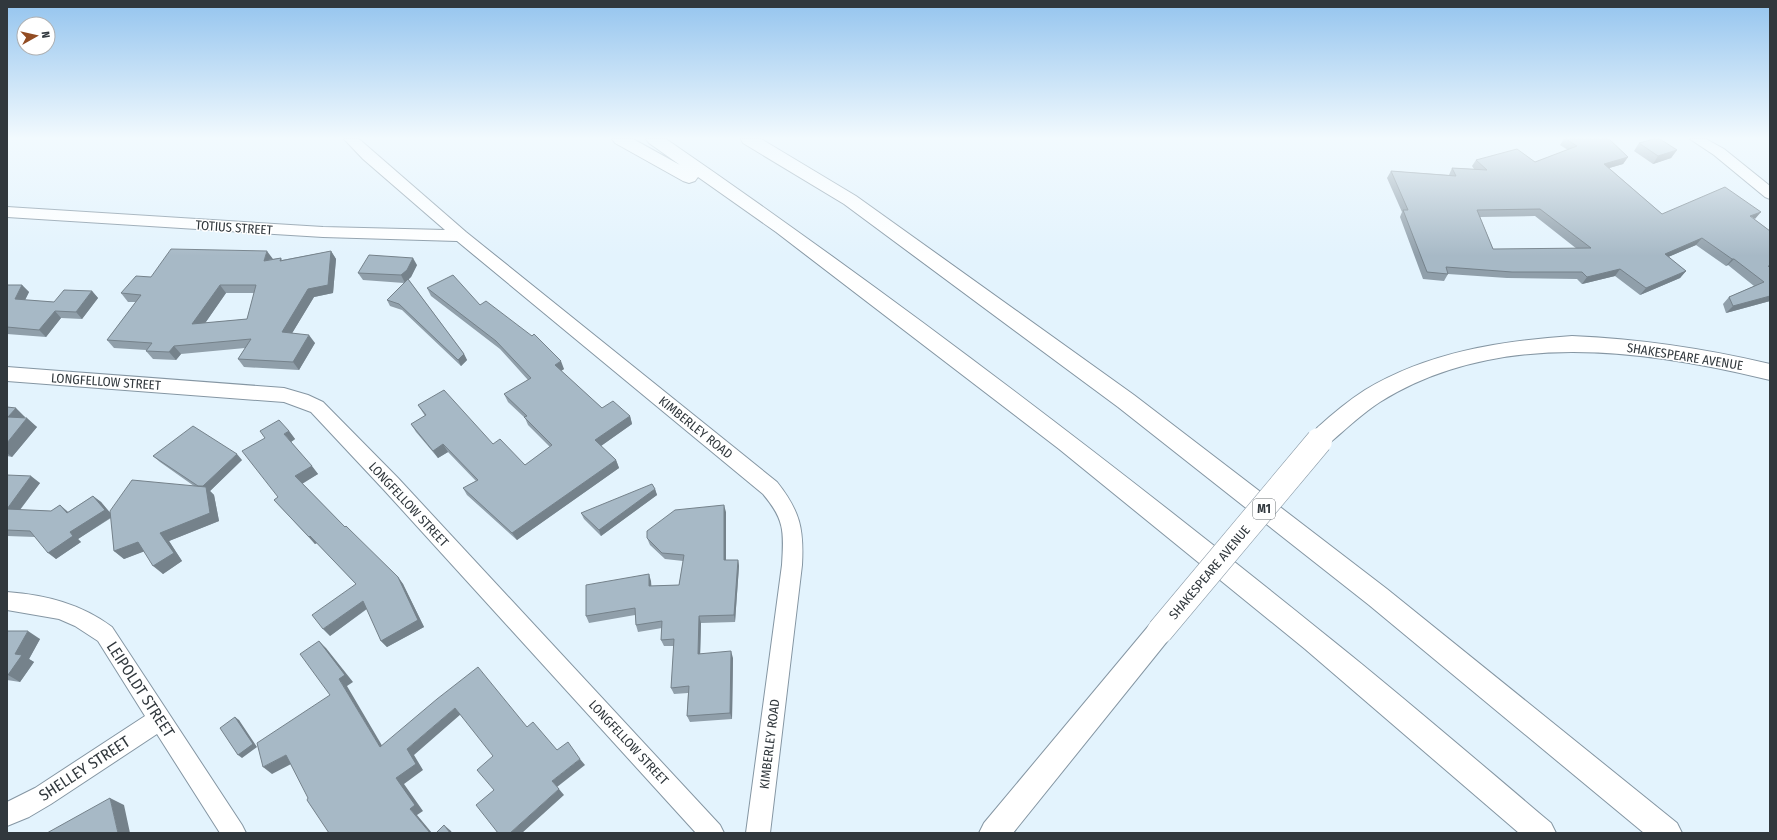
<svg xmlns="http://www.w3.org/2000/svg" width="1777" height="840" font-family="'Fira Sans Condensed',sans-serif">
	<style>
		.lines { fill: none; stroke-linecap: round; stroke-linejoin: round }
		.street-casing { stroke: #8596a3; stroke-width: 2 }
		.secondary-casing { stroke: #8596a3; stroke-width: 2 }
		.highway-casing { stroke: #8596a3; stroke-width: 2 }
		.street { fill: #fff; fill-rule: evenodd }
		.secondary { fill: #fff; fill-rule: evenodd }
		.highway { fill: #fff; fill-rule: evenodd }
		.secondary-bridge-far1-casing { stroke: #8596a3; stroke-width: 21; stroke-linecap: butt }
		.secondary-bridge-casing { stroke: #8596a3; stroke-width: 27; stroke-linecap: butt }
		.secondary-bridge-far1 { stroke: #fff; stroke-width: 20 }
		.secondary-bridge { stroke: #fff; stroke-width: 26 }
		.wall { fill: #909faa; fill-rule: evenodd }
		.shaded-wall { fill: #75828b }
		.building { fill: #a7b9c6; stroke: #75828b; fill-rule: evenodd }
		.labels { text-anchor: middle; stroke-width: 3; stroke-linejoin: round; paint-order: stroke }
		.shield { fill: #fff; stroke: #6f7477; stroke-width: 1 }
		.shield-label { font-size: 12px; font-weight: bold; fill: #31383d }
		.street-label { font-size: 13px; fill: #31383d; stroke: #fff }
		.near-street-label { font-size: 16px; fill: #31383d; stroke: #fff }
	</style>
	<rect width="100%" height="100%" fill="#e3f3fd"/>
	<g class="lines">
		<g class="street-casing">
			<path id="street" d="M344,139h15l107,93 311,250c23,29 27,47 25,83l-32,268h-24l36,-268c2,-33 3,-45 -19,-71l-306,-253 -134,-4 -316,-20v-10l316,20 122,3 -82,-71z
				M1690,139h16l18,10 46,37v13l-5,-2 -51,-42z
				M7,367l277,21 24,7 15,7 75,76 322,347 4,8h-28l-312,-343 -73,-78 -27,-10 -277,-21z
				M7,592c39,3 74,12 105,35l130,198 4,8h-26l-63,-99 -106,70 -22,13 -22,9v-24l28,-14 110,-72 -47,-75 -23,-15 -16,-7 -52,-9z"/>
		</g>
		<g class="secondary-casing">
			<path id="secondary" d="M1572,336c70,3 130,12 198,28v16c-127,-31 -273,-51 -390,22 -17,11 -32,25 -47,38l-8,3 -8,-3 -3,-6 3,-6c15,-14 31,-27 48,-38 63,-38 135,-49 207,-54z
				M1160,619l9,4 4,8 -4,8 -156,194h-34l5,-10 167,-200z"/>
		</g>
		<g class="highway-casing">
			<path id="highway" d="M612,139h21l47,26 -31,-22 -3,-4h20c225,155 443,321 656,493 78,62 153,127 229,191l5,10h-37l-214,-184 -246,-200 -283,-217 -78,-55 -3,4 -6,2 -6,-2 -68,-38z
				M741,139h20l95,57 278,199 253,194 290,234 5,10h-38l-275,-228 -251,-198 -274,-203 -101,-61z"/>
		</g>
		<use href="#street" class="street"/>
		<use href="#secondary" class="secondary"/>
		<use href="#highway" class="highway"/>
		<g class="secondary-bridge-far1-casing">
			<path id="secondary-bridge-far1" d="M1318,442l7,-8"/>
		</g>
		<g class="secondary-bridge-casing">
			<path id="secondary-bridge" d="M1160,631l159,-190"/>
		</g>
		<use href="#secondary-bridge-far1" class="secondary-bridge-far1"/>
		<use href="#secondary-bridge" class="secondary-bridge"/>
	</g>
	<path class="wall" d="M1564,139h45l19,18 -5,7 -14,4 53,46 92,5 16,12v70l-44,12 -3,-9 6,-7 25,-11 -26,-21 -2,1 -30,-21 -28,12 18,14 -6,7 -40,17 -25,-19 -33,8 -5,-5 -70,-1 -59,-4 -4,7 -21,-2 -23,-62 2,-5 -15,-34 4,-7 58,4 3,-7 22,1 -2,-3 4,-6 59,2 33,-12 -8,-5zM1535,216l42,33h-84l-13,-32z
		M1639,143l38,7 -6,8 -18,6 -19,-13z
		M331,251l5,8 -3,34 -19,4 -22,36 23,10 -16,27 -55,-3 -6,-8 7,-11 -64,6 -5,6 -23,-1 -7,-8v-1l-32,-2 -7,-8 29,-38h-8l-7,-9 30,-16 122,-18 8,-1 1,2zM226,293h28l-7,26 -42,4z
		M417,265l-6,12 -3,2 56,75 3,6 -6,6 -59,-56 -12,-4 -3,-6 17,-17 -41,-3 -5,-7z
		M7,285h15l7,7 -4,8 29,2 38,-11 6,7 -16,21 -21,-1 -15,19 -39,-3z
		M427,288l53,17 84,64 -3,2 41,37 28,8 2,8 -31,22 15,14 3,8 -102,72 -50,-45 -4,-7 13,-7 -28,-29 -10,6 -22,-26 -5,-8 14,-8 -7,-11 75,39 32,21 25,-18 -22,-22 -3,-7 -17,-16 -4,-8 24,-14 -28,-31 -69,-53z
		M7,407l18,10 -1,1 13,9 -25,30 -5,-1z
		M289,431l6,8 -4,3 27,32 -16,9 43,44 53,50 5,7 21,43 -37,20 -6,-6 -14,-32 -37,27 26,-52 -39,-41 -2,1 -41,-44 4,-3z
		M153,456l89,4 -32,31 4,4 5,26 -50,20 13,20 -19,13 -19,-23 -20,8 -10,-8 -3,-33 -33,21 3,3 -25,17 -21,-22 -28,-1v-61l33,8 -20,27 31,1 9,-6 8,7 25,-16 8,6 9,11 84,-27 -34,-24z
		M655,489l2,6 -56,41 -17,-17 -3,-6z
		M726,512v48h12l1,6 -4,56 -34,1 -1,31 33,4 -1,61 -42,3 -3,-6 1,-23 -14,1 -3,-6 3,-42h-10l-3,-6 1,-12 -24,4 -2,-7 -1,-10 -46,8 -3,-7 65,-35v5l28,-1 4,-24 -18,-2 -15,-14 -3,-7z
		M7,631l33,8 -11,20 5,3 -14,20 -13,-2z"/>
	<path class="shaded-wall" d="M1677,150l-6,8 -18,6 5,-8z
		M1628,157l-5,7 -24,7 5,-7z
		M1761,212l-6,7 -5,-3z
		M1702,238l-6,7 -37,16 6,-7z
		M267,251l6,8 -9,2z
		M331,251l5,8 -3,34 -19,4 -26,43 -6,-8z
		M413,258l4,7 -6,12 -6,6 -4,-8z
		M1732,259h2l-6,6 -2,1z
		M1620,269l-5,7 -33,8 5,-7z
		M1686,271l-6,7 -40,17 6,-7z
		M22,285l7,7 -7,14 -7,-7z
		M220,285l6,8 -27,39 -7,-8z
		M92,291l6,7 -16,21 -6,-7z
		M1770,296v5l-44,12 7,-7z
		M55,311l6,7 -15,19 -7,-7z
		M309,335l6,8 -16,27 -6,-8z
		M174,346l7,8 -5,6 -7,-8z
		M464,354l3,6 -6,6 -3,-6z
		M561,361l3,8 -6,4 -3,-8z
		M16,408l9,9 -7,8 -10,-8z
		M630,416l2,8 -34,24 -3,-8z
		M27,418l10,9 -25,30 -5,-4v-10z
		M289,431l6,8 -4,3 -7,-8z
		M443,444l5,8 -10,6 -5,-7z
		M237,454l5,6 -32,31 4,4 5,26 -50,20 13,20 -19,13 -10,-8 7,-33 41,-45z
		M616,460l3,8 -102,72 -5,-7z
		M312,466l6,8 -16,10 -7,-8z
		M31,476l9,7 -25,33 -8,-7z
		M655,489l2,6 -56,41 -2,-6z
		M93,496l8,6 12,14 -35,23 3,3 -25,17 -8,-6 22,-21z
		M60,505l8,7 -1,1z
		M724,505l2,7v55l-2,-7z
		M310,536l7,7 -2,1 -6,-7z
		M138,542l10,8 -24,9 -10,-8z
		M738,560l1,6 -4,56 -1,-7z
		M649,574l2,7 1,12 -3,-7z
		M398,577l5,7 21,43 -37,20 -6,-6z
		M363,601l6,6 -39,29 -7,-7z
		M699,616l2,7 -1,37 -2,-6z
		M28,631l12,8 -11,20 5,3 -14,20 -12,-7 7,-21z
		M319,641l7,7 27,34 -6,4 40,68 -7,-7 -41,-68z
		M731,651l2,7 -1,61 -2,-6z
		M455,708l6,6 -47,41 9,15 -19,14 19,27 -6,4 15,18h-2l-20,-24 -14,-31 11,-29z
		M235,717l4,3 18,27 -15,11 -4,-3z
		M286,755l9,7 -23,12 -9,-7z
		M580,759l5,6 -28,22 -5,-6z
		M559,789l5,6 -42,38h-12z
		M110,798l14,7 6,28h-12z
		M444,825l7,6 1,2h-2z"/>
	<path class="building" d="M1566,139h43l19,18 -24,7 58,50 63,-27 36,25 -11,4 20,15v35h-2l2,2v28l-37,10 -4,-9 35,-15 -30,-23h-2l-30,-21 -37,16 21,17 -40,17 -26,-19 -33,8 -5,-5h-70l-66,-5 2,7 -21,-2 -24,-62h5l-17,-39 65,5 -4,-8 35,2 -11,-10 41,-11 18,13 42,-16zM1540,209l51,39 -98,1 -16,-39z
		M1654,139h6l17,11 -19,6 -19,-13z
		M171,249l96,2 -3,10 17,-3 -1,3 51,-10 -3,34 -20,4 -26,43 27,3 -16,27 -55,-3 13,-20 -77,7 -5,6 -23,-1 6,-8 -45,-3 34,-45 -20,-2 15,-17 15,1zM220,285h36l-9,34 -55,5z
		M369,255l44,3 -6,12 -6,5 -43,-2z
		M453,275l27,30 6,-4 46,35 2,-2 27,27 -6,4 47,43 11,-7 17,15 -35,24 21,20 -104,73 -49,-45 15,-8 -35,-36 -10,7 -22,-27 15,-9 -8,-10 26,-15 49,54 7,-5 25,26 27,-20 -28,-28 3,-1 -23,-22 27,-16 -35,-37 -69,-53z
		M408,279l56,75 -6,6 -59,-56 -12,-4z
		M7,285h15l-7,14 39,3 10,-12 28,1 -16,21 -21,-1 -16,19 -32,-3z
		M7,407l9,1 -8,9 19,1 -20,25z
		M279,420l10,11 -5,3 28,32 -17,10 50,51 1,-1 52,51 20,43 -37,21 -18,-40 -40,28 -11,-14 44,-31 -46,-48 -1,1 -35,-37 4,-3 -36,-46 23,-13 -5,-7z
		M193,426l44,28 -34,32h-5l-45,-30z
		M7,475l24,1 -24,33z
		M132,480l74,7 4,26 -50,20 14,20 -21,13 -15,-24 -24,9 -4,-40z
		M652,484l3,5 -56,41 -18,-17z
		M93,496l12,14 -35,22 3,4 -25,17 -18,-22 -23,-1v-21l44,2 9,-6 7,8z
		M724,505v55h14l-4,55 -35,1 -1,38 33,-3 -1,62 -43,3 2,-30 -18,2 3,-49 -13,1 1,-19 -26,4 -1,-17 -49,8v-31l63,-11v12l30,-1 5,-30 -22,-2 -15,-15v-7l28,-21z
		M7,631h21l-13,23 7,1 -14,20 -1,-1z
		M319,641l26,34 -6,4 41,68 57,-48 41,-32 49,60 6,-5 24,28 11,-8 12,17 -28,22 7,8 -49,44h-12l-22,-28 18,-15 -17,-20 16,-14 -38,-48 -48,41 9,15 -20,14 19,27 -5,4 20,24h-101l-22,-33 1,-2 -22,-43 -23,12 -6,-24 73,-48 -30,-41z
		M235,717l18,27 -15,11 -18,-27z
		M110,798l8,35h-71z
		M444,825l6,8h-14z"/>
	<linearGradient id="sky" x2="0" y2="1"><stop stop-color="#94c4ee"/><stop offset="0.54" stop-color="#f2fafe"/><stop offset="1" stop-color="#f2fafe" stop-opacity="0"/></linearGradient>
	<rect width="1777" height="256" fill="url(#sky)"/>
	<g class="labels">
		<rect class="shield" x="1253" y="499" width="22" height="20" rx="3"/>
		<g class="shield-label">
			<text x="1264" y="513">M1</text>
		</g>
		<g class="street-label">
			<text transform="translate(234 227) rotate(4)" y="5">TOTIUS STREET</text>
			<text transform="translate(1685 356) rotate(9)" y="5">SHAKESPEARE AVENUE</text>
			<text transform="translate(106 381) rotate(4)" y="5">LONGFELLOW STREET</text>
			<text transform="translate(696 427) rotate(39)" y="5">KIMBERLEY ROAD</text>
			<text transform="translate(409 504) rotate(47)" y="5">LONGFELLOW STREET</text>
			<text transform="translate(1209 572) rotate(-50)" y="5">SHAKESPEARE AVENUE</text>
			<text transform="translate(629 742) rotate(47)" y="5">LONGFELLOW STREET</text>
			<text transform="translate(769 744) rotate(-83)" y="5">KIMBERLEY ROAD</text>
		</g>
		<g class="near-street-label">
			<text transform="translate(141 689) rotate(57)" y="6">LEIPOLDT STREET</text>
			<text transform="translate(84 768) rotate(-33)" y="6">SHELLEY STREET</text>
		</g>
	</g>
	<rect width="1777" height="840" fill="none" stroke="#31383d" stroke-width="16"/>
	<g transform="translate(36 36) rotate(82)"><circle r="19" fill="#ffffff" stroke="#adafb1"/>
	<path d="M0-3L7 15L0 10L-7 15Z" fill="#924c23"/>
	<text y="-6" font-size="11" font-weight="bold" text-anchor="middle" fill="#31383d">N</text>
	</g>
</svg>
